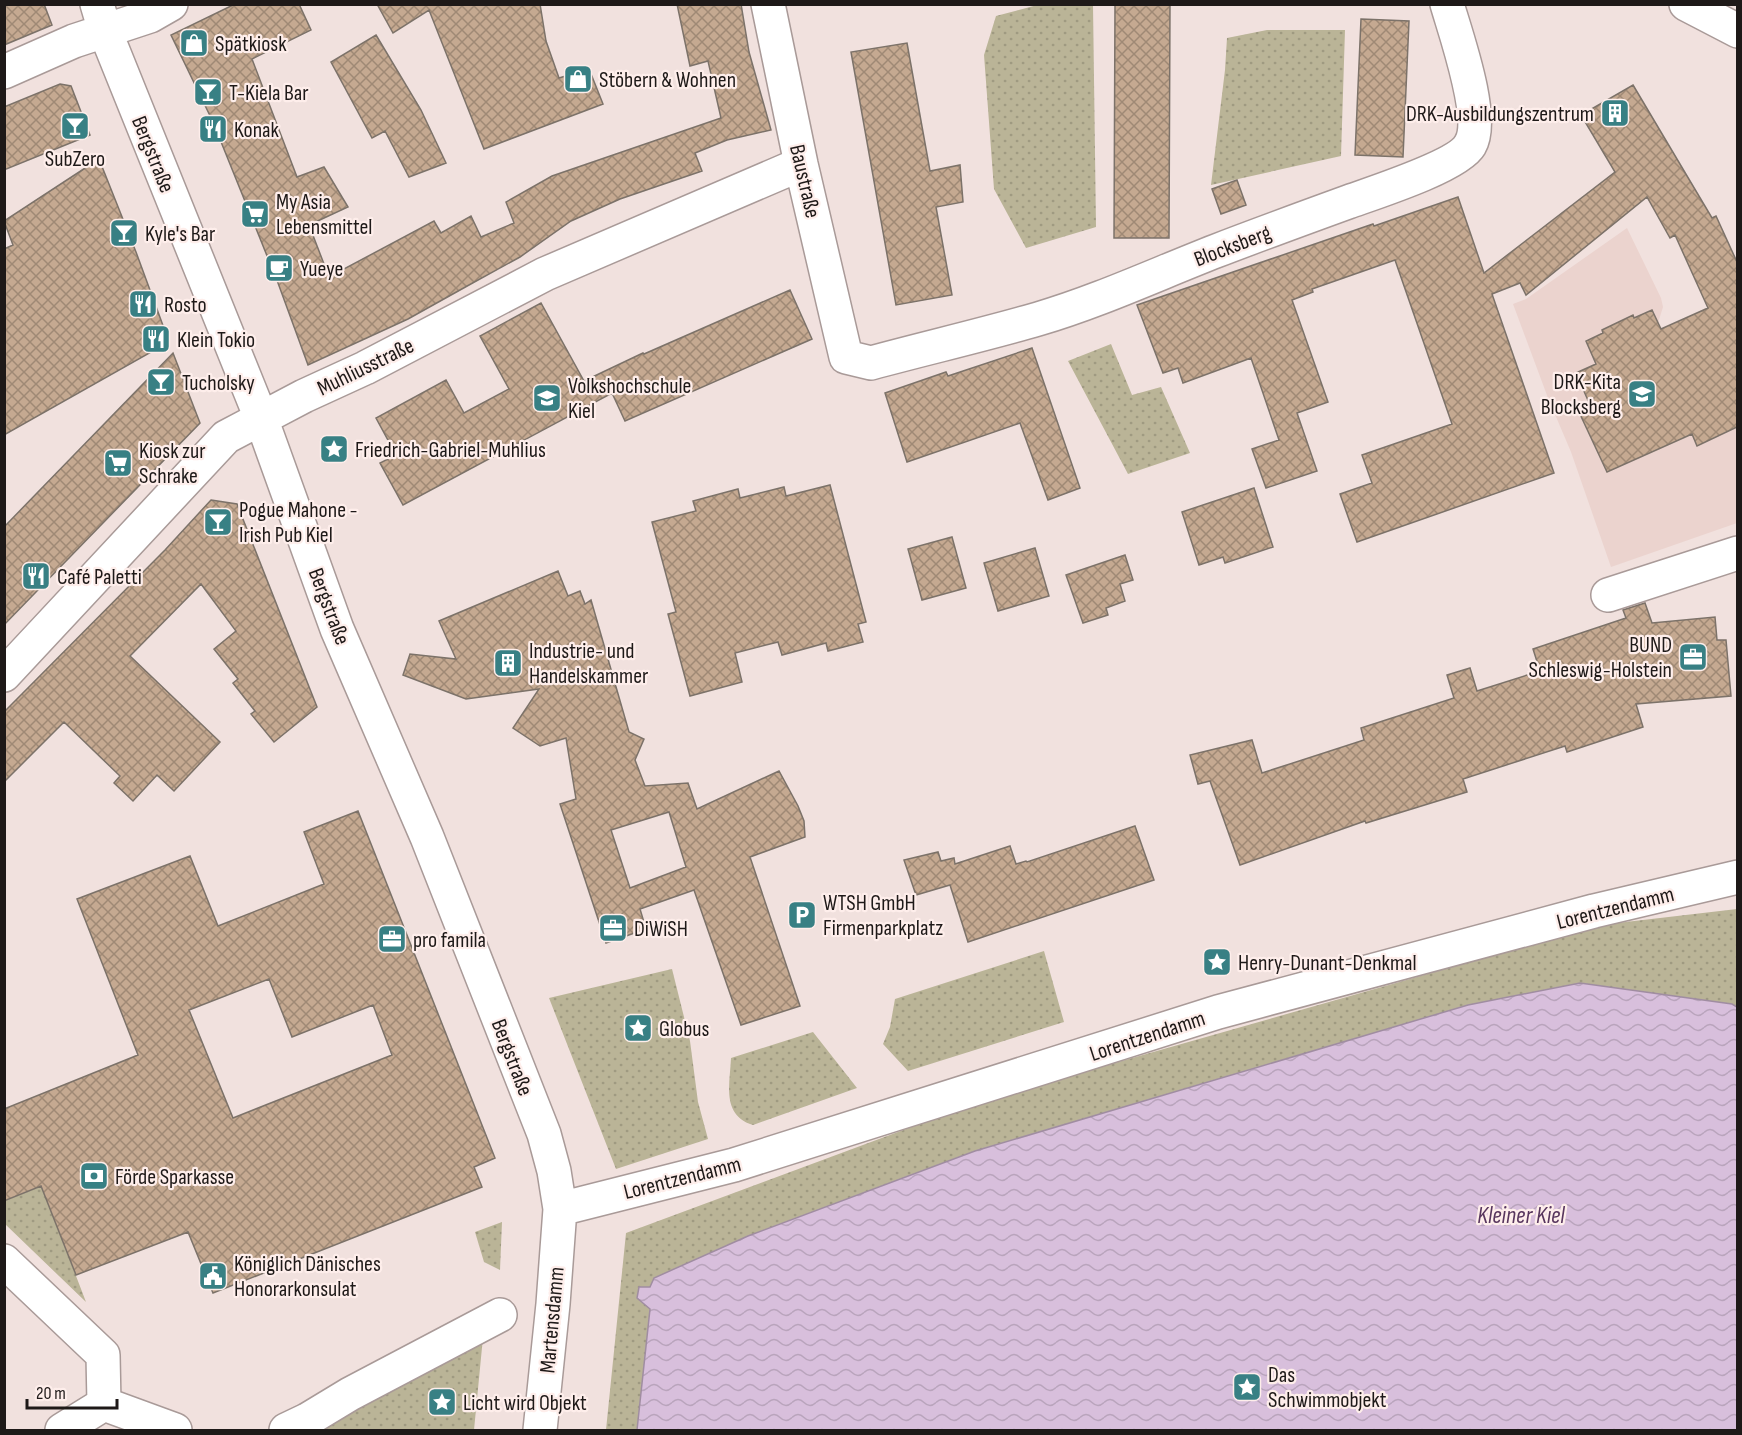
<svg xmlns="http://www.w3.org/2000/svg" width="1742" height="1435" font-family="'Sofia Sans Condensed',sans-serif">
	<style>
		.built { fill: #ebd3ce }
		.green { fill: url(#green-dots) }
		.water { fill: url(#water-waves); stroke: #a08da1; stroke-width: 1.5 }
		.building { fill: url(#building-cross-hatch); stroke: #7c7269; stroke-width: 1.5; fill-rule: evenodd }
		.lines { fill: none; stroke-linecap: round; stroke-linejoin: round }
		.minor-casing { stroke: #a99a98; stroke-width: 36 }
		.major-casing { stroke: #a99a98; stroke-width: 36 }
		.minor { stroke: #fff; stroke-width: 33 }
		.major { stroke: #fff; stroke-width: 33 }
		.labels { text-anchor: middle; stroke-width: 4.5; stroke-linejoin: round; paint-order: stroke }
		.poi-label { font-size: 22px; fill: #1e1918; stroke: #feeeeb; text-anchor: start }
		.street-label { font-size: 22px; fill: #1e1918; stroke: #feeeeb }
		.water-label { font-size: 24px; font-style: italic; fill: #58365e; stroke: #feeeeb }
	</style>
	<defs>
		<pattern id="green-dots" width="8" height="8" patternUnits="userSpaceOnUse" patternTransform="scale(1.5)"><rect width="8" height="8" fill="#bab497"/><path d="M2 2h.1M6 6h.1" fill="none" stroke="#9f9a81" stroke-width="1.8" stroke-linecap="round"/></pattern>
		<pattern id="water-waves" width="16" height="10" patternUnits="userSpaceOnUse" patternTransform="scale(1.5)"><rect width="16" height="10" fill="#d8bfdc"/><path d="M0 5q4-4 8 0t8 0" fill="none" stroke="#b9a4bc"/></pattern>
		<pattern id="building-cross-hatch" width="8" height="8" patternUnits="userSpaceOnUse" patternTransform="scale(1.5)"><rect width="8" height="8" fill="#c5a991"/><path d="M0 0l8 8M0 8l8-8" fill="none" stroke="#9f8975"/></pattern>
	</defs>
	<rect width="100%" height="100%" fill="#f1e1de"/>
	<path class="built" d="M1627,228l34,70 2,9 -5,16 3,6 68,52 8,2v140l-126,44 -40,-115 -23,-54 -35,-94 13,-5z"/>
	<path class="green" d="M1041,4l52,1 3,222 -70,21 -32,-59 -10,-134 12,-39z
		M1267,30h78l-4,126 -130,29 14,-115 2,-32z
		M1111,344l21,51 29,-8 29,66 -62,21 -60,-113z
		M1737,909v98l-5,-3 -152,-21 -112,22 -493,146 -227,85 -98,73 -13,121h-31l20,-197 358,-133 616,-175z
		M1044,951l20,71 -156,49 -25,-27 7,-17 5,-28z
		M672,969l18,72 8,61 10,37 -92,30 -67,-171z
		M813,1032l44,56 -104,37c-32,-10 -23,-41 -22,-67z
		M67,1176l-22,19 41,107 -81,-78 -1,-23z
		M502,1222l-2,48 -16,-8 -9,-30z
		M484,1327l-10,103h-161z"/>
	<path class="water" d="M1580,983l152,21 5,3v423h-1100l13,-121 -13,-11 2,-11h11l4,-9 94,-42 227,-85 493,-146z"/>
	<path class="building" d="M4,4h40l8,21 -48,20z
		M235,4h64l12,26 -59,29 45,118 27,-10 24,40 -39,18 20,52 105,-56 7,12 30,-17 10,21 33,-14 -8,-21 46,-26 169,-58 -13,-57 -18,5 -13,-62h64l8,48 22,78 -44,10 -32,13 7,18 -82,28 -49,22 -51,36 -51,28 -61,34 -100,46 -30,-82 -65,-161 -42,-87z
		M377,4h163l6,37 13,37 30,-9 14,35 -119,45 -55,-139 -36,23z
		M1115,4h55l-1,234h-55z
		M1361,19l48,2 -6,136 -48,-2z
		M376,35l45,75 25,53 -37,14 -24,-46 -13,7 -41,-76z
		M907,43l23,128 30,-6 3,37 -27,5 16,88 -56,10 -45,-253z
		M60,84l11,2 19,49 -86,35v-63z
		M1633,85l79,133 4,-2 21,46v165l-40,19 -5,-12 -85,38 -29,-62 12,-5 -14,-32 20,-9 -10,-23 17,-8 -1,-3 31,-15 1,3 18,-8 9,19 47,-21 -33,-73 -5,3 -23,-41 -121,98 -6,-12 -28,11 62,179 -197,69 -17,-48 32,-11 -10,-28 90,-31 -57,-164 -83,29 1,3 -21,8 36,102 -31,11 20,58 -51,17 -14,-39 27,-9 -28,-82 -68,25 -5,-15 -15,5 -26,-68 236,-81 1,2 84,-29 26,76 131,-101 -34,-57z
		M99,159l37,93 33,90 -165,93v-186l9,-4 -9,-24z
		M1237,180l9,25 -25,9 -9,-25z
		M790,290l22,49 -187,82 -13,-28 -209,112 -23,-42 16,-8 -20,-37 70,-38 18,33 45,-24 -29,-53 61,-33 43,78 59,-28 1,1z
		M1032,348l48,140 -32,12 -28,-77 -113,39 -22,-69 61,-21 2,4z
		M173,353l27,70 -196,202v-98z
		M830,485l36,137 -8,2 5,18 -35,9 -2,-8 -44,12 -4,-13 -43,11 7,29 -52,14 -22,-82 8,-2 -24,-90 44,-11 -3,-10 45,-12 2,9 44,-11 2,9z
		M1254,488l19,59 -48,16 -2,-6 -24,8 -17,-53z
		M211,500l26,4 80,203 -43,35 -23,-28 4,-3 -22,-28 5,-4 -24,-30 22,-18 -35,-47 -71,72 90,86 -46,49 -17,-16 -24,26 -19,-18 6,-7 -56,-54 -60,60v-70l161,-162z
		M952,537l14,51 -44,12 -14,-51z
		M1035,548l14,48 -51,15 -14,-48z
		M1125,555l8,25 -13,4 5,17 -19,7 2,7 -25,8 -17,-48z
		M558,571l10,25 12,-5 5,13 6,-4 38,132 15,7 -9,21 10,26 43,-3 9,26 82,-38 19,35 6,15 1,16 -55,20 50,149 -59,19 -47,-135 -54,19 6,20 -40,14 -46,-139 16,-5 -10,-61 -26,8 -27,-18 26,-39 -73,10 -63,-24 7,-21 46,5 -17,-38zM669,812l17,55 -56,21 -19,-58z
		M1645,603l7,20 63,-6 2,23h9l5,56 -95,8 7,23 -76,25 -2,-6 -102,33 4,13 -101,31 -1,-2 -125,44 -30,-84 -12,3 -8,-29 62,-15 10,33 102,-33 -3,-12 93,-30 -7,-23 23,-7 7,23 63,-20 -7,-22 93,-31 -3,-8z
		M358,811l137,347 -21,9 8,20 -269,106 -25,-61 -112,43 -35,-89 -37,15v-92l134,-54 -61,-156 113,-43 28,70 106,-42 -20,-52zM269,979l23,58 81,-32 19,50 -159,63 -44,-108z
		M1135,826l19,54 -186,62 -18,-57 -34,10 -12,-35 34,-8 3,9 13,-3 1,6 55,-18 6,18 10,-3 1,1z"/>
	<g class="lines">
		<g class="minor-casing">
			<path id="minor" d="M97,4l8,27 156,387 76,211 90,208 117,297 10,37 6,38 -7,95 -13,126
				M768,4l33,160 45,193 25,6c55,-15 112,-28 167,-44 61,-18 119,-45 178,-68 44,-17 88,-33 132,-49 25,-9 110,-36 122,-57 16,-26 -14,-110 -23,-141
				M4,72l70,-31 76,-25 21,-12
				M1608,595l130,-42
				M4,675l222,-238 78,-41 61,-28 180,-94 256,-110
				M560,1209l174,-44 484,-153 376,-101 144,-34
				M4,1261l99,94 1,49
				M104,1404l71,26
				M62,1430l42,-26
				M286,1430l21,-10 43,-26 150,-79"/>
		</g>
		<g class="major-casing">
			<path id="major" d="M1686,4l52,27"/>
		</g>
		<use href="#minor" class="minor"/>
		<use href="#major" class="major"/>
	</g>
	<defs>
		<g id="shop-square" transform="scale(1.5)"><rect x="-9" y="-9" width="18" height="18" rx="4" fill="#388084" stroke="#feeeeb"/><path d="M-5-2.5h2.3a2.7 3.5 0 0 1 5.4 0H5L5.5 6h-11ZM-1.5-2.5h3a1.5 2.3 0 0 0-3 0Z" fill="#fff"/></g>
		<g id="bar-square" transform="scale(1.5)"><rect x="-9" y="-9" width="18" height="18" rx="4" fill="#388084" stroke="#feeeeb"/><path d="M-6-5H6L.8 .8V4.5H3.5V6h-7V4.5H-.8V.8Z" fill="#fff"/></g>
		<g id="building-square" transform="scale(1.5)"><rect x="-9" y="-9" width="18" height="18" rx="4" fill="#388084" stroke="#feeeeb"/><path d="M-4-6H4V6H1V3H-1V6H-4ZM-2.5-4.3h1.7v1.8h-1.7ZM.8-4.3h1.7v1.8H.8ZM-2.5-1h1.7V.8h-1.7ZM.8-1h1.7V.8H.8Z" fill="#fff"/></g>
		<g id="restaurant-square" transform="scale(1.5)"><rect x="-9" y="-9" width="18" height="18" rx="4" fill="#388084" stroke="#feeeeb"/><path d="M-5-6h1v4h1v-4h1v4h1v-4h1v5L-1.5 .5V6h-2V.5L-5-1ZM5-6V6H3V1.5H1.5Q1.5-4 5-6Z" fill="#fff"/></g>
		<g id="supermarket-square" transform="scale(1.5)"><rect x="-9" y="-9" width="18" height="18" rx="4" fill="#388084" stroke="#feeeeb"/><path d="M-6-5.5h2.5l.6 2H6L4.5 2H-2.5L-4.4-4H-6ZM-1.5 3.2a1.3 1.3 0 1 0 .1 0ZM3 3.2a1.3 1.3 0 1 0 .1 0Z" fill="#fff"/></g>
		<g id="cafe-square" transform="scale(1.5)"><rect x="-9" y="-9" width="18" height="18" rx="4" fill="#388084" stroke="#feeeeb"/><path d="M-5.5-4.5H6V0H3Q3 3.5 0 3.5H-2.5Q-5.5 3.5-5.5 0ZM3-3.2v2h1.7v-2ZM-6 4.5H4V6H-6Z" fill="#fff"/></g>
		<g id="school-square" transform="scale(1.5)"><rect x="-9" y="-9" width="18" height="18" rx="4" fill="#388084" stroke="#feeeeb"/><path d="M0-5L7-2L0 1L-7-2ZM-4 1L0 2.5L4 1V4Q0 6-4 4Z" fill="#fff"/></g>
		<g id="university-square" transform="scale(1.5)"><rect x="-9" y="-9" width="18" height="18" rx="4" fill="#388084" stroke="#feeeeb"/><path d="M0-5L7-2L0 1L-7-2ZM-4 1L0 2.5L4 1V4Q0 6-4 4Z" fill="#fff"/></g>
		<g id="sight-square" transform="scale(1.5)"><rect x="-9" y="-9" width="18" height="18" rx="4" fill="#388084" stroke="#feeeeb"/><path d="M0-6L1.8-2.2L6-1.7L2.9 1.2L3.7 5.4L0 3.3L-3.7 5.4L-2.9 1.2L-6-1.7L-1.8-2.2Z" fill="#fff"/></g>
		<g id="office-square" transform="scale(1.5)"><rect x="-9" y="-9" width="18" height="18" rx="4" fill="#388084" stroke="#feeeeb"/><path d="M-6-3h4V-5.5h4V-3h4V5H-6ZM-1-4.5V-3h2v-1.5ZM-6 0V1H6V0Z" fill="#fff"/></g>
		<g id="parking-square" transform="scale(1.5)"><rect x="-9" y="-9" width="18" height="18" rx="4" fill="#388084" stroke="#feeeeb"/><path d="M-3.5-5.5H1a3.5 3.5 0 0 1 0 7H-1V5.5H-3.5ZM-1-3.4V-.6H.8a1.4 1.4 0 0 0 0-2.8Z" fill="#fff"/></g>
		<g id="bank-square" transform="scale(1.5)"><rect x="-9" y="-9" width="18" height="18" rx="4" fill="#388084" stroke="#feeeeb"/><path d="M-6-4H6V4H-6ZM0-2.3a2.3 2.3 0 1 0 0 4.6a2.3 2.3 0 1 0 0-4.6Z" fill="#fff"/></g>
		<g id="civic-square" transform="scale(1.5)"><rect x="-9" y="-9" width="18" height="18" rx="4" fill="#388084" stroke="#feeeeb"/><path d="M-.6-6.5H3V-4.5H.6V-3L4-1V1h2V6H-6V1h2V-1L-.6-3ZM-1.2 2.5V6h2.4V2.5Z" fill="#fff"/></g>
	</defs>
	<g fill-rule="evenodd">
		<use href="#shop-square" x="194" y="43"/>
		<use href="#shop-square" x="578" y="79"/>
		<use href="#bar-square" x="208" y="92"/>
		<use href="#building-square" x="1615" y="113"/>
		<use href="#bar-square" x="75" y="126"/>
		<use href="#restaurant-square" x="213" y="129"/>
		<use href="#supermarket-square" x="255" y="214"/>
		<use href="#bar-square" x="124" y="233"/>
		<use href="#cafe-square" x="279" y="268"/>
		<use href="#restaurant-square" x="143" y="304"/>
		<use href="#restaurant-square" x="156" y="339"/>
		<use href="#bar-square" x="161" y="382"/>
		<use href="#school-square" x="1642" y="394"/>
		<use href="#university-square" x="547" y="398"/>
		<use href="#sight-square" x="334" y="449"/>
		<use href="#supermarket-square" x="118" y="463"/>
		<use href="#bar-square" x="218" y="522"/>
		<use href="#restaurant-square" x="36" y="576"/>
		<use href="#office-square" x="1693" y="657"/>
		<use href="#building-square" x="508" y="663"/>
		<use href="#parking-square" x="802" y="915"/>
		<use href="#office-square" x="613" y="928"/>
		<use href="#office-square" x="392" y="939"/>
		<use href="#sight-square" x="1217" y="962"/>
		<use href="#sight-square" x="638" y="1028"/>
		<use href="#bank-square" x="94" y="1176"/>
		<use href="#civic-square" x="213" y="1276"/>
		<use href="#sight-square" x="1247" y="1387"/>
		<use href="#sight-square" x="442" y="1402"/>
	</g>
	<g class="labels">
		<g class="poi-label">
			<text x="215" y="51">Spätkiosk</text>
			<text x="599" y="87">Stöbern &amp; Wohnen</text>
			<text x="229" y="100">T-Kiela Bar</text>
			<text x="1594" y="121" text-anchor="end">DRK-Ausbildungszentrum</text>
			<text x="234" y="137">Konak</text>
			<text x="75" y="166" text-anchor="middle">SubZero</text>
			<text x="276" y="209">My Asia<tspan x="276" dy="25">Lebensmittel</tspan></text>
			<text x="145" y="241">Kyle's Bar</text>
			<text x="300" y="276">Yueye</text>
			<text x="164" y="312">Rosto</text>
			<text x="177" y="347">Klein Tokio</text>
			<text x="1621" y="389" text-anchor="end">DRK-Kita<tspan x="1621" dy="25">Blocksberg</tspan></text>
			<text x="182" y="390">Tucholsky</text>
			<text x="568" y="393">Volkshochschule<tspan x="568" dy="25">Kiel</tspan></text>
			<text x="355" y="457">Friedrich-Gabriel-Muhlius</text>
			<text x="139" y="458">Kiosk zur<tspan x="139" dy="25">Schrake</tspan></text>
			<text x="239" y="517">Pogue Mahone -<tspan x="239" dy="25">Irish Pub Kiel</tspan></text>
			<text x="57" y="584">Café Paletti</text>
			<text x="1672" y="652" text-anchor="end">BUND<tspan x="1672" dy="25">Schleswig-Holstein</tspan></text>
			<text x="529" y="658">Industrie- und<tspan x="529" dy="25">Handelskammer</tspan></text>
			<text x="823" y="910">WTSH GmbH<tspan x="823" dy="25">Firmenparkplatz</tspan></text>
			<text x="634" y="936">DiWiSH</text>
			<text x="413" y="947">pro famila</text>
			<text x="1238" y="970">Henry-Dunant-Denkmal</text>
			<text x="659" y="1036">Globus</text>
			<text x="115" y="1184">Förde Sparkasse</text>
			<text x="234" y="1271">Königlich Dänisches<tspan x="234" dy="25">Honorarkonsulat</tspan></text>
			<text x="1268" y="1382">Das<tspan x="1268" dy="25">Schwimmobjekt</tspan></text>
			<text x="463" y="1410">Licht wird Objekt</text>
		</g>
		<g class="street-label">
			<text transform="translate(154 154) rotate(68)" y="8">Bergstraße</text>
			<text transform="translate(806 181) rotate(77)" y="8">Baustraße</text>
			<text transform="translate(1232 245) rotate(-21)" y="8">Blocksberg</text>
			<text transform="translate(365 366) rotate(-26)" y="8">Muhliusstraße</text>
			<text transform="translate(330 606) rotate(69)" y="8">Bergstraße</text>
			<text transform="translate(1615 907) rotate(-14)" y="8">Lorentzendamm</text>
			<text transform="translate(1147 1035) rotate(-18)" y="8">Lorentzendamm</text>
			<text transform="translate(513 1057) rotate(69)" y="8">Bergstraße</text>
			<text transform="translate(682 1177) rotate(-14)" y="8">Lorentzendamm</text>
			<text transform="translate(551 1320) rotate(-85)" y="8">Martensdamm</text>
		</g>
		<g class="water-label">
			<text x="1521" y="1223">Kleiner Kiel</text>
		</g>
	</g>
	<rect width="1742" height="1435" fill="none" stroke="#1e1918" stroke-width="12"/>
	<path d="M27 1399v9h90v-9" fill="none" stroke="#1e1918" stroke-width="3"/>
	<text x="36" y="1399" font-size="18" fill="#1e1918" stroke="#feeeeb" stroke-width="4.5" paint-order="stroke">20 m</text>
</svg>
